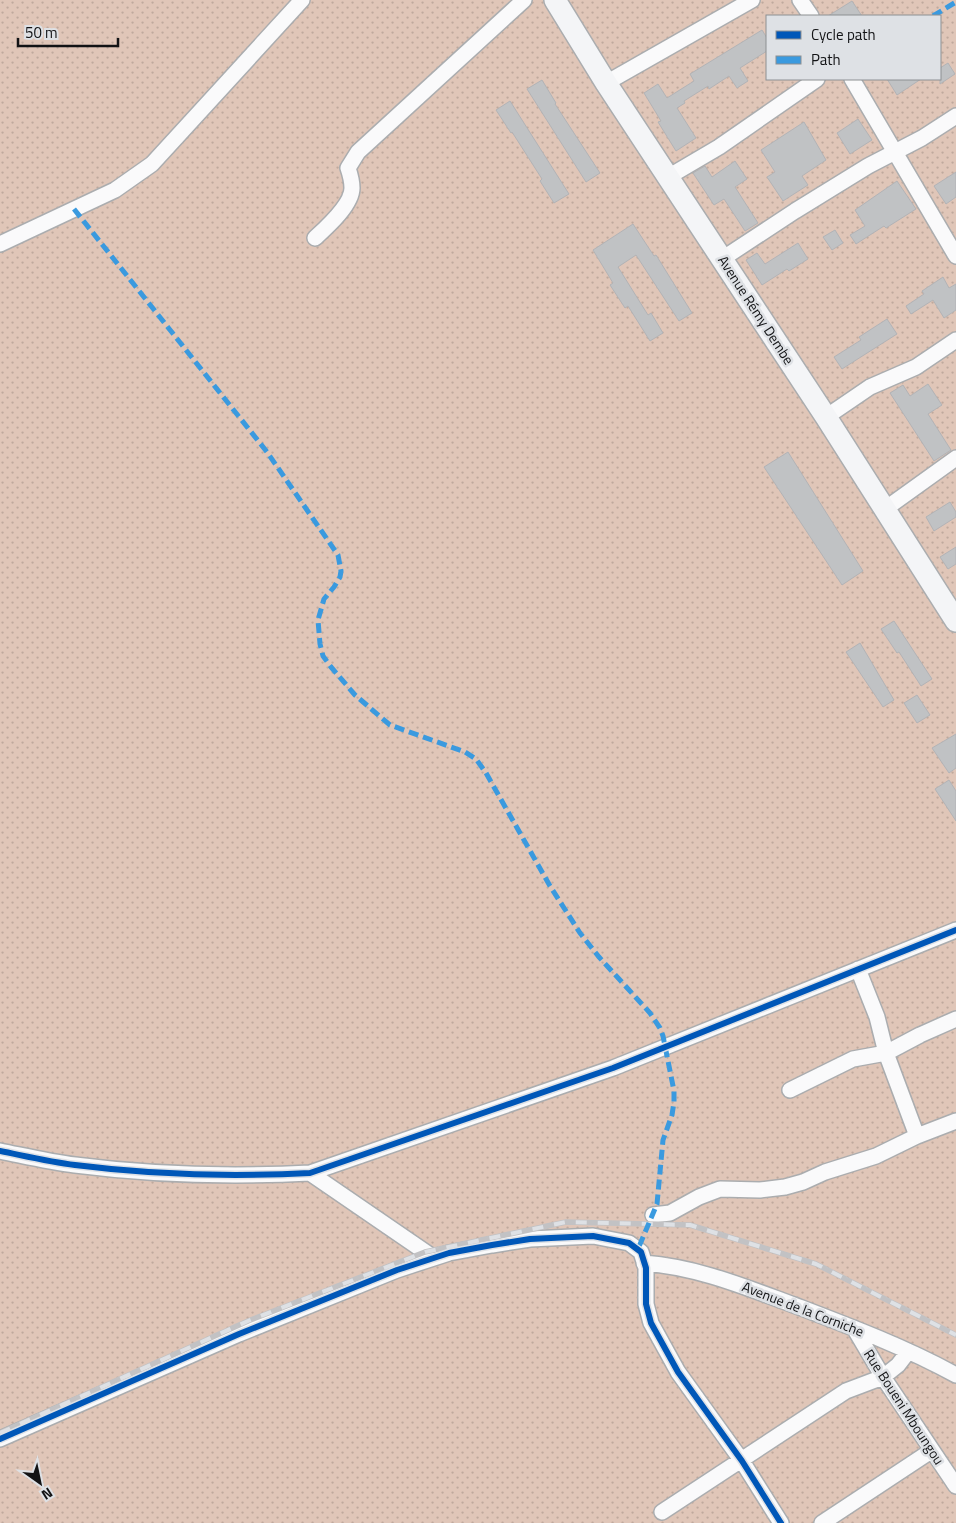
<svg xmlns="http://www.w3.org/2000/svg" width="956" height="1523" font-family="'Titillium Web',sans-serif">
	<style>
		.grass { fill: url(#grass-dots); fill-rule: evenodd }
		.building { fill: #c0c2c4; stroke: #b2b3b6 }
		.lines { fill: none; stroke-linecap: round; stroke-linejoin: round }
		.street-casing { stroke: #abadaf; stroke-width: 18 }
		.secondary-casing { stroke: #abadaf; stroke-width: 24 }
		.street { stroke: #fafafb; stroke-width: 15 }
		.secondary { stroke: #f4f5f7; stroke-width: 21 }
		.rail-casing { stroke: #c2c2c4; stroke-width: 5.5 }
		.rail { stroke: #dee1e5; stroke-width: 4; stroke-dasharray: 11; stroke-linecap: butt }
		.quiet { stroke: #3a9adf; stroke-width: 5; stroke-dasharray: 10 5; stroke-linecap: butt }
		.cycleway-casing { stroke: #dee1e5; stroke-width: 9 }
		.cycleway { stroke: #0057b8; stroke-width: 6 }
		.labels { text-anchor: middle; stroke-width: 5; stroke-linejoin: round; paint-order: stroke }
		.street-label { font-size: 14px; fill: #121315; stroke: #dee1e5 }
	</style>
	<defs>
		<pattern id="grass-dots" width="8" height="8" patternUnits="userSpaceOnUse" patternTransform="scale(1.25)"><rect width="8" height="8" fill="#e0c6b8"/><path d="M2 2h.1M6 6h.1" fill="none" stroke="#bfa99d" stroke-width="1.8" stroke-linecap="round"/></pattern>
	</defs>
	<rect width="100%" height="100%" fill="#dfe1e4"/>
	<path class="grass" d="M0,0h956v1523h-956zM767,16h173v63h-173z"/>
	<path class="building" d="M852,1l10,15h-34z
		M762,30l5,8v13l-27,17 8,13 -11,7 -8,-12 -20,13 -1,-3 -24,15 1,2 -8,5 19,30 -20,13 -18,-29 3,-1 -17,-28 14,-9 9,14 27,-17 -4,-7z
		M948,63l7,11 -15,10v-16z
		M887,79h34l-24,16z
		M542,80l14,23 -1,1 45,69 -14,9 -59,-93z
		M510,101l59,93 -15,9 -14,-22 2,-2 -30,-47 -1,1 -15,-23z
		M858,119l14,21 -22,14 -13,-21z
		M804,122l22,38 -24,16 6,9 -25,16 -16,-24 8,-5 -14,-22z
		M735,161l12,18 -12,8 23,36 -13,8 -21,-32 -10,6 -21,-32 12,-7 7,11z
		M956,172v25l-10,7 -12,-18z
		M897,181l19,28 -30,19 -2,-2 -28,18 -6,-9 15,-9 -10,-16z
		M633,224l21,32 2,-1 36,58 -13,8 -43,-66 -18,12 30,48 3,-2 12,20 -13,8 -22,-35 -3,2 -15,-23 3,-2 -20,-33z
		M835,230l8,13 -11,7 -9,-13z
		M798,243l10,16 -19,12 -2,-2 -25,16 -16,-25 11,-7 8,11z
		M943,277l6,11 7,-4v26l-12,8 -11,-18 -22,14 -5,-8 18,-12 -2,-3z
		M887,319l10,15 -55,35 -8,-12 27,-17 -2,-3z
		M928,384l14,21 -14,9 23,36 -17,11 -44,-68 13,-8 7,11z
		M788,452l75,119 -21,14 -78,-118z
		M950,502l6,10v5l-22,14 -8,-14z
		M956,547v17l-8,5 -8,-12z
		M894,621l38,58 -11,7 -22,-34 -2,1 -16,-24z
		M860,643l34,57 -11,7 -37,-55z
		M917,695l13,20 -13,8 -13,-20z
		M956,734v34l-7,5 -17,-25z
		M949,780l7,11v30l-21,-32z"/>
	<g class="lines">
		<g class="street-casing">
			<path id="street" d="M800,0l11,16
				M852,79l104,177
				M606,83l146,-83
				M668,177l51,-30 98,-68
				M315,238c12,-11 37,-33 37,-50 0,-7 -2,-14 -4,-20l10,-16 166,-152
				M0,244l115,-54 37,-26 150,-164
				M722,259l73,-48 73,-45 54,-28 34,-22
				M826,417l44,-30 46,-20 40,-27
				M885,509l71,-51
				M858,969l19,48 9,36 31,83
				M790,1090l63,-31 33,-6 34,-18 36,-16
				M0,1151c25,5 50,11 75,14 78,10 157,12 235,8l303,-105 343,-138
				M310,1173l124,85
				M653,1215l17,-2 29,-16 21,-8 40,1 25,-3 18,-5 22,-10 51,-16 41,-20 39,-15
				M644,1263c53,4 101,24 150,42 55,21 111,42 162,70
				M854,1328l29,49 73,109
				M0,1439l239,-105 158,-64 52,-17 43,-8 38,-6 63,-3 36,7 12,9 5,16v36l5,19 27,49 64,89 39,62
				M662,1512l184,-121 37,-14 15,-12 10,-13
				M822,1523l109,-72"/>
		</g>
		<g class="secondary-casing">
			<path id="secondary" d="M555,0l51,83 220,334 130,204"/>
		</g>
		<use href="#street" class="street"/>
		<use href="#secondary" class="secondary"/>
		<g class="rail-casing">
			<path id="rail" d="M0,1433l248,-112 177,-69 141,-30 124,3 126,39 140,71"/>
		</g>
		<use href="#rail" class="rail"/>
		<path class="quiet" d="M933,16l23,-14
			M74,209l193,243 71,103 3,16 -1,6 -6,10 -10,12 -6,21 2,24 3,12 8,11 24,28 35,30 75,27 11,7 10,14 64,113 30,47 19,24 51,56 10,15 3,8 11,55v11l-2,13 -9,25 -6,64 -19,45"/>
		<g class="cycleway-casing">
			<path id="cycleway" d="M0,1151c25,5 50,11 75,14 78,10 157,12 235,8l303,-105 343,-138
				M0,1439l239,-105 158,-64 52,-17 43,-8 38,-6 63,-3 36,7 12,9 5,16v36l5,19 27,49 64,89 39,62"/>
		</g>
		<use href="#cycleway" class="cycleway"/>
	</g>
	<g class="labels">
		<g class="street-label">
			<text transform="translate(756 310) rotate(57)" y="5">Avenue Rémy Dembe</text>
			<text transform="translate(803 1309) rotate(21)" y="5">Avenue de la Corniche</text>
			<text transform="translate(904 1407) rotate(57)" y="5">Rue Boueni Mboungou</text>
		</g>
	</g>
	<rect x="766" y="15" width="175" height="65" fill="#dee1e5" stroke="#8c8f92"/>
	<rect x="776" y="31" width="25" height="8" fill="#0057b8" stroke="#8c8f92"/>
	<text x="811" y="40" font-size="15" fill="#121315">Cycle path</text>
	<rect x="776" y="56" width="25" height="8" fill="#3a9adf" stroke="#8c8f92"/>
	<text x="811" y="65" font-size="15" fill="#121315">Path</text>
	<g transform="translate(40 1483) rotate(147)" stroke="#dee1e5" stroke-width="4" paint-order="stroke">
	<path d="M0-4L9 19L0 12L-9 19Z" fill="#121315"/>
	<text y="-8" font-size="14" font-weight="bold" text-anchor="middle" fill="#121315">N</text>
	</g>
	<path d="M18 38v8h100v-8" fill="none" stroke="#121315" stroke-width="2.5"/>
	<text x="25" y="38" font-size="15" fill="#121315" stroke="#dee1e5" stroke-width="4" paint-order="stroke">50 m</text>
</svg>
